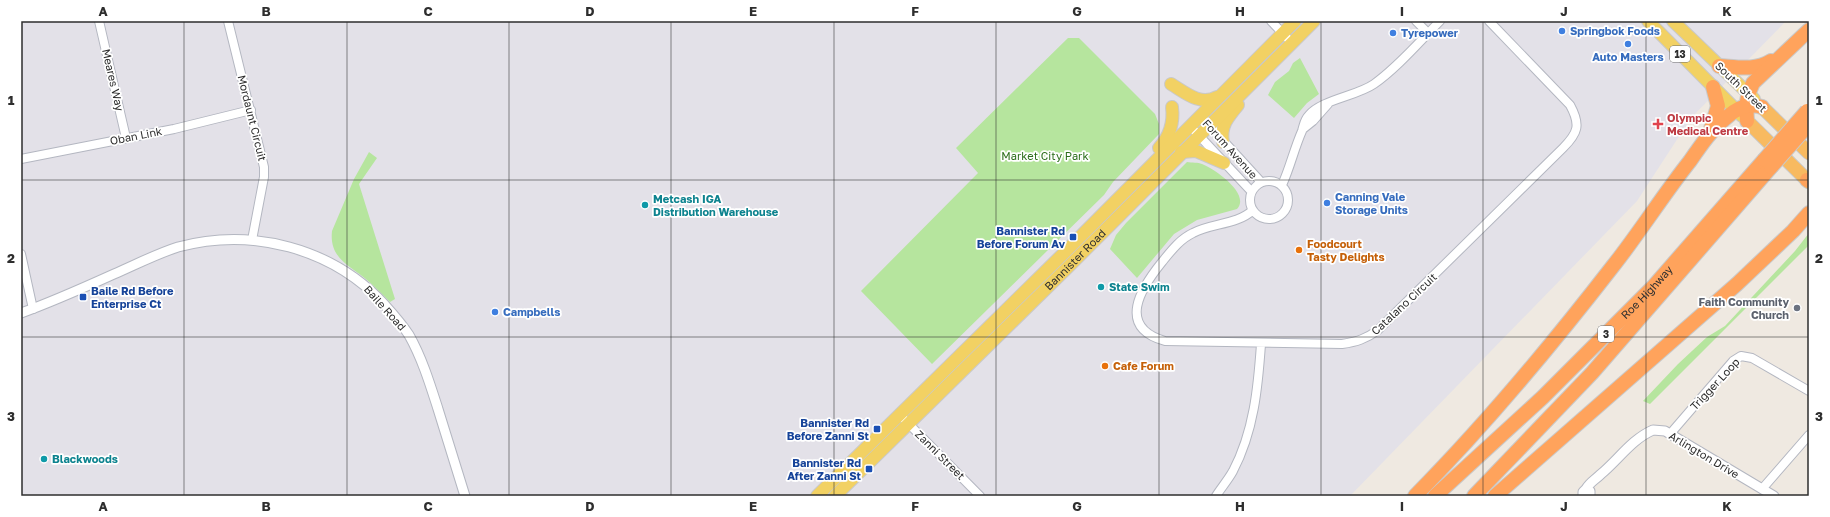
<svg xmlns="http://www.w3.org/2000/svg" width="1830" height="517" font-family="'Golos Text',sans-serif">
	<style>
		.industrial { fill: #e3e1e8 }
		.green { fill: #b6e59e }
		.lines { fill: none; stroke-linecap: round; stroke-linejoin: round }
		.minor-casing { stroke: #b4b7c1; stroke-width: 10 }
		.tertiary-casing { stroke: #b4b7c1; stroke-width: 11 }
		.primary-casing { stroke: #c9c9c9; stroke-width: 14 }
		.trunk-casing { stroke: #c9c9c9; stroke-width: 15 }
		.motorway-casing { stroke: #c9c9c9; stroke-width: 16 }
		.minor { stroke: #fff; stroke-width: 8 }
		.tertiary { stroke: #fff; stroke-width: 9 }
		.primary { stroke: #f2d163; stroke-width: 12 }
		.trunk { stroke: #f8ba60; stroke-width: 13 }
		.motorway { stroke: #ffa35c; stroke-width: 14 }
		.motorway-bridge-casing { stroke: #c9c9c9; stroke-width: 16; stroke-linecap: butt }
		.motorway-bridge { stroke: #ffa35c; stroke-width: 14 }
		.grid { fill: none; stroke: #2e2e2e; stroke-width: 1; stroke-opacity: 0.55 }
		.shop-dot { fill: #3f7fe0; stroke: #fff; stroke-width: 1.5 }
		.health-dot { fill: #e0444e; stroke: #fff; stroke-width: 1.5 }
		.culture-dot { fill: #0f9aa8; stroke: #fff; stroke-width: 1.5 }
		.transit-dot { fill: #1a4fb4; stroke: #fff; stroke-width: 1.5 }
		.food-dot { fill: #e8710a; stroke: #fff; stroke-width: 1.5 }
		.worship-dot { fill: #6b7280; stroke: #fff; stroke-width: 1.5 }
		.labels { text-anchor: middle; stroke-width: 3.5; stroke-linejoin: round; paint-order: stroke }
		.shield { fill: #fff; stroke: #6d6d6d; stroke-width: 1 }
		.shield-label { font-size: 10px; font-weight: bold; fill: #2e2e2e }
		.shop-label { font-size: 11px; font-weight: bold; fill: #366cbe; stroke: #fff; text-anchor: start }
		.street-label { font-size: 11px; fill: #2e2e2e; stroke: #fff }
		.health-label { font-size: 11px; font-weight: bold; fill: #be3a42; stroke: #fff; text-anchor: start }
		.park-label { font-size: 11px; fill: #2c6e1b; stroke: #fff }
		.culture-label { font-size: 11px; font-weight: bold; fill: #0d838f; stroke: #fff; text-anchor: start }
		.transit-label { font-size: 11px; font-weight: bold; fill: #164399; stroke: #fff; text-anchor: end }
		.food-label { font-size: 11px; font-weight: bold; fill: #c56008; stroke: #fff; text-anchor: start }
		.worship-label { font-size: 11px; font-weight: bold; fill: #5b616d; stroke: #fff; text-anchor: end }
		.neatline { fill: none; stroke: #2e2e2e; stroke-width: 1.5 }
		.grid-label { font-size: 13px; text-anchor: middle; font-weight: bold; fill: #2e2e2e }
	</style>
	<rect width="100%" height="100%" fill="#efe9e1"/>
	<path class="industrial" d="M21,21h1765l-95,97 -54,83 -287,295h-1329z"/>
	<path class="green" d="M1068,38h11l76,76 4,10v10l-46,48 -9,13 -172,169 -71,-73 117,-118 -22,-25z
		M1300,58l19,36 -12,9 -13,15 -26,-23 7,-13 14,-11 4,-8z
		M369,152l8,6 -18,26 36,115 -5,3c-8,-8 -15,-15 -23,-22 -18,-15 -38,-22 -35,-49l22,-52z
		M1187,162c5,1 11,0 15,2 13,5 49,30 35,45l-40,11 -23,14 -37,44 -27,-29 6,-14 10,-12z
		M1809,233v12l-159,159 -7,-3 35,-37 29,-27 18,-11 70,-75z"/>
	<g class="lines">
		<g class="minor-casing">
			<path id="minor" d="M99,21l27,117
				M228,21l36,146v10l-12,63
				M1271,21l21,22
				M1416,21l12,12
				M1207,123l54,59
				M1190,126l61,65
				M1303,129l10,-8 15,-17
				M21,159l153,-30 77,-19
				M1250 200a19 19 0 1 1 38 0a19 19 0 1 1-38 0Z
				M1282,185c8,-17 12,-36 20,-54 2,-6 2,-11 7,-16 12,-15 48,-19 65,-31 24,-17 45,-42 66,-63
				M1253,210c-16,15 -41,13 -60,23 -13,6 -22,18 -31,29 -21,26 -46,65 3,79l177,3c14,-2 24,-5 36,-14l185,-182c15,-15 18,-23 7,-43l-81,-84
				M21,254l12,55
				M899,414l81,82
				M1670,434l63,-73 8,-5 11,2 57,33
				M1762,489l47,-54
				M1216,496c5,-8 12,-16 17,-25 21,-40 25,-84 28,-127"/>
		</g>
		<g class="tertiary-casing">
			<path id="tertiary" d="M21,313c31,-11 62,-25 93,-39 21,-9 42,-20 64,-27 74,-20 154,1 206,57 9,10 18,20 25,31 13,23 21,49 29,74 9,29 18,58 27,87
				M1586,489c4,-7 9,-9 15,-15 17,-14 31,-35 52,-44l12,1 109,65
				M1583,496v-4l3,-3 4,2v5"/>
		</g>
		<g class="primary-casing">
			<g id="primary">
				<path d="M1648,21l94,95"/>
				<path d="M1673,21l81,78"/>
				<path d="M1171,84c15,9 29,22 46,13"/>
				<path d="M1223,142c-3,-16 5,-25 15,-37"/>
				<path d="M1159,148c11,-12 15,-25 13,-41"/>
				<path d="M1181,152l15,-1 28,12"/>
				<path d="M817,496l245,-241 233,-234"/>
				<path id="s1" d="M835,496l233,-229 246,-246"/>
			</g>
		</g>
		<g class="trunk-casing">
			<path id="trunk" d="M1762,107l47,46
				M1747,121l62,61"/>
		</g>
		<g class="motorway-casing">
			<g id="motorway">
				<path d="M1719,66c18,1 36,5 52,-5"/>
				<path d="M1747,121c-1,-14 -1,-25 6,-38l56,-53"/>
				<path d="M1710,132l8,-26 -5,-19"/>
				<path d="M1807,180l2,1"/>
				<path d="M1415,496c71,-72 136,-150 198,-230 27,-34 50,-71 77,-105 11,-16 22,-32 37,-44 11,-10 22,-14 35,-10"/>
				<path id="s2" d="M1435,496l108,-99 110,-110 111,-127"/>
				<path d="M1474,496l118,-123 179,-206"/>
				<path d="M1495,496l242,-212 56,-53 16,-18"/>
			</g>
		</g>
		<use href="#minor" class="minor"/>
		<use href="#tertiary" class="tertiary"/>
		<use href="#primary" class="primary"/>
		<use href="#trunk" class="trunk"/>
		<use href="#motorway" class="motorway"/>
		<g class="motorway-bridge-casing">
			<path id="motorway-bridge" d="M1764,160l43,-49
				M1771,167l38,-43"/>
		</g>
		<use href="#motorway-bridge" class="motorway-bridge"/>
	</g>
	<path class="grid" d="M184,21v475M347,21v475M509,21v475M671,21v475M834,21v475M996,21v475M1159,21v475M1321,21v475M1483,21v475M1646,21v475M21,180h1788M21,337h1788"/>
	<g class="shop-dot">
		<circle cx="1562" cy="31" r="4"/>
		<circle cx="1393" cy="33" r="4"/>
		<circle cx="1628" cy="44" r="4"/>
		<circle cx="1327" cy="203" r="4"/>
		<circle cx="495" cy="312" r="4"/>
	</g>
	<path class="health-dot" d="M1656 118h4v4h4v4h-4v4h-4v-4h-4v-4h4z"/>
	<g class="culture-dot">
		<circle cx="645" cy="205" r="4"/>
		<circle cx="1101" cy="287" r="4"/>
		<circle cx="44" cy="459" r="4"/>
	</g>
	<g class="transit-dot">
		<rect x="1069" y="233" width="8" height="8" rx="2"/>
		<rect x="79" y="293" width="8" height="8" rx="2"/>
		<rect x="873" y="425" width="8" height="8" rx="2"/>
		<rect x="865" y="465" width="8" height="8" rx="2"/>
	</g>
	<g class="food-dot">
		<circle cx="1299" cy="250" r="4"/>
		<circle cx="1105" cy="366" r="4"/>
	</g>
	<circle class="worship-dot" cx="1797" cy="308" r="4"/>
	<g class="labels">
		<g class="shield">
			<rect x="1670" y="46" width="20" height="16" rx="3"/>
			<rect x="1598" y="326" width="16" height="16" rx="3"/>
		</g>
		<g class="shield-label">
			<text x="1680" y="58">13</text>
			<text x="1606" y="338">3</text>
		</g>
		<g class="shop-label">
			<text x="1570" y="35">Springbok Foods</text>
			<text x="1401" y="37">Tyrepower</text>
			<text x="1628" y="61" text-anchor="middle">Auto Masters</text>
			<text x="1335" y="201">Canning Vale<tspan x="1335" dy="13">Storage Units</tspan></text>
			<text x="503" y="316">Campbells</text>
		</g>
		<g class="street-label">
			<text transform="translate(113 80) rotate(77)" y="4">Meares Way</text>
			<text transform="translate(1741 87) rotate(44)" y="4">South Street</text>
			<text transform="translate(252 118) rotate(76)" y="4">Mordaunt Circuit</text>
			<text transform="translate(136 136) rotate(-11)" y="4">Oban Link</text>
			<text transform="translate(1230 149) rotate(48)" y="4">Forum Avenue</text>
			<text dy="4" stroke="none"><textPath href="#s1" startOffset="337">Bannister Road</textPath></text>
			<text dy="4" stroke="none"><textPath href="#s2" startOffset="294">Roe Highway</textPath></text>
			<text transform="translate(1404 304) rotate(-43)" y="4">Catalano Circuit</text>
			<text transform="translate(385 308) rotate(48)" y="4">Baile Road</text>
			<text transform="translate(1715 384) rotate(-47)" y="4">Trigger Loop</text>
			<text transform="translate(940 455) rotate(45)" y="4">Zanni Street</text>
			<text transform="translate(1704 455) rotate(31)" y="4">Arlington Drive</text>
		</g>
		<g class="health-label">
			<text x="1667" y="122">Olympic<tspan x="1667" dy="13">Medical Centre</tspan></text>
		</g>
		<g class="park-label">
			<text x="1045" y="160">Market City Park</text>
		</g>
		<g class="culture-label">
			<text x="653" y="203">Metcash IGA<tspan x="653" dy="13">Distribution Warehouse</tspan></text>
			<text x="1109" y="291">State Swim</text>
			<text x="52" y="463">Blackwoods</text>
		</g>
		<g class="transit-label">
			<text x="1065" y="235">Bannister Rd<tspan x="1065" dy="13">Before Forum Av</tspan></text>
			<text x="91" y="295" text-anchor="start">Baile Rd Before<tspan x="91" dy="13">Enterprise Ct</tspan></text>
			<text x="869" y="427">Bannister Rd<tspan x="869" dy="13">Before Zanni St</tspan></text>
			<text x="861" y="467">Bannister Rd<tspan x="861" dy="13">After Zanni St</tspan></text>
		</g>
		<g class="food-label">
			<text x="1307" y="248">Foodcourt<tspan x="1307" dy="13">Tasty Delights</tspan></text>
			<text x="1113" y="370">Cafe Forum</text>
		</g>
		<g class="worship-label">
			<text x="1789" y="306">Faith Community<tspan x="1789" dy="13">Church</tspan></text>
		</g>
	</g>
	<rect width="1830" height="517" fill="none" stroke="#ffffff" stroke-width="44"/>
	<rect x="22" y="22" width="1786" height="473" class="neatline"/>
	<g class="grid-label">
		<text x="103" y="16">A</text>
		<text x="266" y="16">B</text>
		<text x="428" y="16">C</text>
		<text x="590" y="16">D</text>
		<text x="753" y="16">E</text>
		<text x="915" y="16">F</text>
		<text x="1077" y="16">G</text>
		<text x="1240" y="16">H</text>
		<text x="1402" y="16">I</text>
		<text x="1564" y="16">J</text>
		<text x="1727" y="16">K</text>
		<text x="11" y="105">1</text>
		<text x="1819" y="105">1</text>
		<text x="11" y="263">2</text>
		<text x="1819" y="263">2</text>
		<text x="11" y="421">3</text>
		<text x="1819" y="421">3</text>
		<text x="103" y="511">A</text>
		<text x="266" y="511">B</text>
		<text x="428" y="511">C</text>
		<text x="590" y="511">D</text>
		<text x="753" y="511">E</text>
		<text x="915" y="511">F</text>
		<text x="1077" y="511">G</text>
		<text x="1240" y="511">H</text>
		<text x="1402" y="511">I</text>
		<text x="1564" y="511">J</text>
		<text x="1727" y="511">K</text>
	</g>
</svg>
